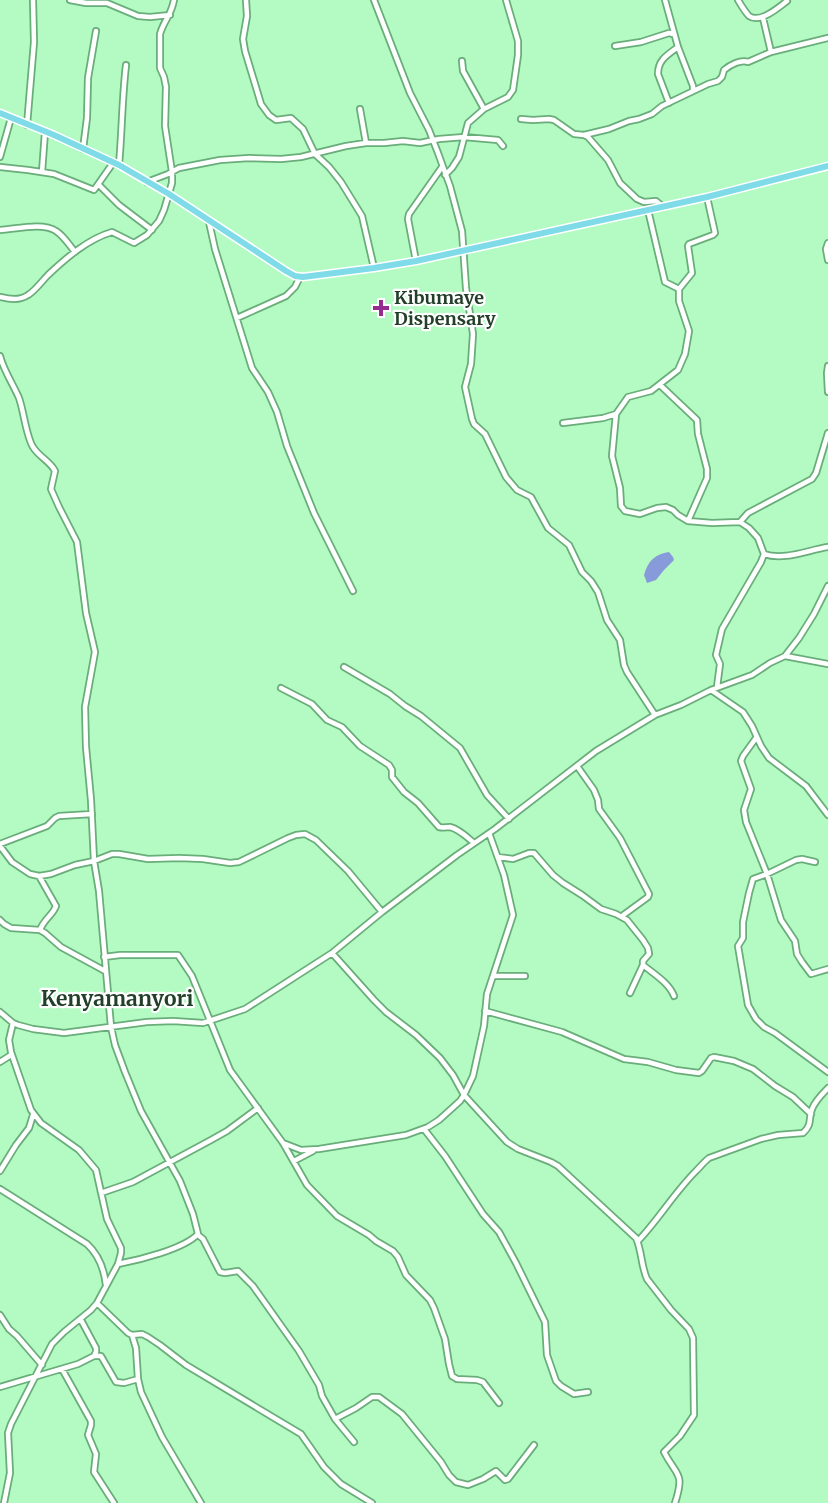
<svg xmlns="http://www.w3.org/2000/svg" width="828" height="1503" font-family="Merriweather,serif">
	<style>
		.water { fill: #879bda }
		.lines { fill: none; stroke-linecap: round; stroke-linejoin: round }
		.minor-casing { stroke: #69ad7a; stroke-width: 8 }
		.major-casing { stroke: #fff; stroke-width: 9 }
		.minor { stroke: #fff; stroke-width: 4.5 }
		.major { stroke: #80dbe9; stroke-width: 6 }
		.poi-dot { fill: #962c8f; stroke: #fff; stroke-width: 2 }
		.labels { text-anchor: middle; stroke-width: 4.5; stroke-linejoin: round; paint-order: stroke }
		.poi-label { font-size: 18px; font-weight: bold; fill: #223f29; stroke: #fff; text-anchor: start }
		.quarter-label { font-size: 21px; font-weight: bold; fill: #223f29; stroke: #fff }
	</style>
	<rect width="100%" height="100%" fill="#b4fac3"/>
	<path class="water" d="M669,552l4,5 1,3 -10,10 -8,10 -9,3 -3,-8c4,-14 11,-21 25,-23z"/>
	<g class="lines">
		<g class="minor-casing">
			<path id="minor" d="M70,0l16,3h21l31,13 12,1 20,-2
				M246,0l1,16 -4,23 2,12 16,53 8,11 7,5 15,-2 12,11 12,25 14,13 12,15 21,34 12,52
				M374,0l36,93 19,37 9,23 12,33 12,45 4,57 7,46 -2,30 -6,23 7,32 2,5 11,10 21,43 11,13 14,7 17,31 21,17 13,27 9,9 7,11 9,28 13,20 4,25 3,7 28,43
				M665,0l13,47 15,39v5
				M738,0c3,5 7,12 11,16 11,8 30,-9 38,-15
				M763,18l8,34
				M615,46l26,-4 28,-9 4,1
				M462,61l1,10 21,38
				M669,103l-11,-29c0,-14 9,-19 20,-27
				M360,109l6,34
				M521,119l12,1 16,-1 5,1 20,14 10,1 25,-6 20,-8 10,-2 13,-5 10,-8 46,-22 10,-3 4,-4 2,-7c6,-5 17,-11 24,-8l23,-10 57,-14
				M27,125l7,-83 -1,-42
				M584,135l4,2 20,23 12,23 17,16 7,3 12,-1 7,6
				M83,149l4,-31 1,-40 8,-47
				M0,157l11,-39
				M119,165c3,-33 3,-66 7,-100
				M0,167l28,3 26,4 40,16 19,-27
				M42,172l3,-40
				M445,175l7,-7 7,-11 9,-34 16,-14 24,-12 5,-7 5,-35v-14l-12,-41
				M147,182l21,-8 11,-6 41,-8 29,-2 32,1 20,-2 45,-11 20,-3h18l19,-2 17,2 19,-4 25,-2 34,3 5,6
				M99,185l20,20 33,25
				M648,210l17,72 14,7
				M209,222l6,27 37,119 16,24 9,20 10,34 27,67 39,78
				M0,230c16,-1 43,-8 56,1 8,5 13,14 19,21
				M828,243l-2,6 2,11
				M416,261l-8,-42 1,-5 33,-47
				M0,297c9,2 19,4 28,-2 8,-5 14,-14 20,-20 18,-17 40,-36 64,-43l22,11 13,-8 12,-14 5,-11 8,-27v-11l-7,-46 1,-39 -2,-10 -4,-9v-34c4,-14 11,-18 14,-34
				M237,318l49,-22 9,-9 5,-10
				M0,356c4,15 13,28 19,42 5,14 7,38 14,49 6,10 17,14 22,24l-4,18 8,18 18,35 9,71 9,39 -10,55 1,40 5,53 3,61 5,30 12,136 4,18 10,27 16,39 39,70 13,33 5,20c-14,15 -59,26 -80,30
				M828,366l-1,7 1,19
				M660,385l37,35 1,14 9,35v9l-19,43
				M616,414l-4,42 8,32 1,18 4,5 15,3 17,-6 9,-1 7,3 5,5 10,6 24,2 28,-1 9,6 9,10 6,16c20,7 44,-4 64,-7
				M563,423l40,-5 13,-4 12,-17 23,-6 27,-21 7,-16 4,-23 -10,-30v-12l13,-16 -4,-27 1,-2 24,-9 2,-2 -8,-36
				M740,522l8,-9 64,-34 4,-6 12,-40
				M785,656l43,8
				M344,667l46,27 15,12 16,10 39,32 27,47 22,24
				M717,687l3,-23 -4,-9 6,-26 39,-67 3,-8
				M281,688l31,16 15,16 15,7 18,19 29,19 3,5v7l12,15 14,11 21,24c4,1 7,0 11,0 9,2 17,10 24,16
				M711,690l32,22 9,14 9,20 8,12 37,28 22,29
				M756,738l-13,18 -2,5 10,28 -7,21 2,12 21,52 14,46 14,21 2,13 5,8 9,12 17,-5
				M577,766l17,24 4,10 1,9 21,29 29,56 -1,3 -26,19
				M0,844l47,-18 8,-8 4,-2 33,-2
				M0,846l12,16 18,12 9,2 12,-2 24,-9 19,-4 18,-7h7l29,5 31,-1 24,1 27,4 9,-1 49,-24 8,-3 9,-1 11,6 32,31 34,41
				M498,857l15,2 16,-6h5l19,22 10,8 19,12 19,14 15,5 11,6 16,20 5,8 1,6 -6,7v4c11,9 26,18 31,31
				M815,862l-13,-3 -6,1 -29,14 -14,5 -4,14 -6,29v16l-5,8 10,59 8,14 8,8 11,6 53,39
				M39,876l17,30c-3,9 -12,13 -16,24
				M0,920l4,4 7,4 29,2 5,3 16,14 44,24
				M332,953l42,47 12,12 30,23 24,23 13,17 11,20 43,47 11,7 33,13 7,4 78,72c6,13 5,28 11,41l24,31 18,19 4,9 1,77 -14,21 -16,16c13,25 21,20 11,51
				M104,957l16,-2h58l14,21 38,94 53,73 24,42 30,31 32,19 7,6 17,10 5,6 8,18 24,25 4,8 11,31 4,25 3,12 5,3 20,1 6,2 16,21
				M493,976h32
				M630,993l13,-28
				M485,1011l77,21 62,27 24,3 28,8 23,3 3,-2 9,-13 3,-1 20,4 19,8 22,17 18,11 18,17
				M0,1012l13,11 5,2 15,4 31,4 83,-11 26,-1 30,2 42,-14 87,-56 50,-41 75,-57 38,-26 101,-78 59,-36 26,-10 30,-15 41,-15 18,-12 15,-7 14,-18 15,-24 14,-28
				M0,1062l11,-7
				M424,1129l21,27 38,58 16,18 17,31 29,59 2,33 9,26 5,5 13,8 14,-2
				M283,1143l18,7 18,-1 87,-14 22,-8 11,-7 21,-19 4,-6 9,-19 11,-50 3,-32 26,-79 -9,-40 -15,-42
				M294,1161l19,-10
				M0,1171l16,-26 13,-17 4,-13
				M0,1189l87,55c12,11 17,24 19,41
				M101,1193l32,-11 78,-42 16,-9 31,-23
				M198,1235l5,4 17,33 5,1 13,-2 15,15 46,65 20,34 3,11 13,23 19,23
				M638,1241c21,-22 36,-48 58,-70 4,-4 8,-9 13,-13l52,-19 17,-4 25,-2c10,-9 5,-14 9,-24 3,-8 10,-15 16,-21
				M97,1303l31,30 4,2 10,-1 6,3 12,8 26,20 115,69 23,33 17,17 31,19
				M0,1315l9,14 8,7 25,29
				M132,1335l4,13 2,31 3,13 21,45 39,66
				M94,1356h7l15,26 8,1 14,-4
				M62,1369l29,52v4l-3,10 8,19 -2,18 20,31
				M0,1387l78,-23 16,-8 2,-4v-4l-15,-28
				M335,1419l21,-11 16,-11h7l23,17 39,48 8,13 7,7 12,3 15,-6 13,-8 9,9 3,-1 26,-34
				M4,1503l6,-30 -2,-40 3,-9 41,-80 12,-12 27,-22 6,-7 21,-39 3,-11v-5l-14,-29 -11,-49 -17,-20 -38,-27 -10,-13 -20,-58 -2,-12 4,-17"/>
		</g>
		<g class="major-casing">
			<path id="major" d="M0,113l54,22 65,30 50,29 117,77 9,5 8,1 71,-9 42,-7 291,-64 121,-31"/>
		</g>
		<use href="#minor" class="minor"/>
		<use href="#major" class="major"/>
	</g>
	<path class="poi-dot" d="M378 299h6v6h6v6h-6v6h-6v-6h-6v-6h6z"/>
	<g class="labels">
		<g class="poi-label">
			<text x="394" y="304">Kibumaye<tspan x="394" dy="21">Dispensary</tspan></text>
		</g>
		<g class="quarter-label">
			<text x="117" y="1006">Kenyamanyori</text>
		</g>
	</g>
</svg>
